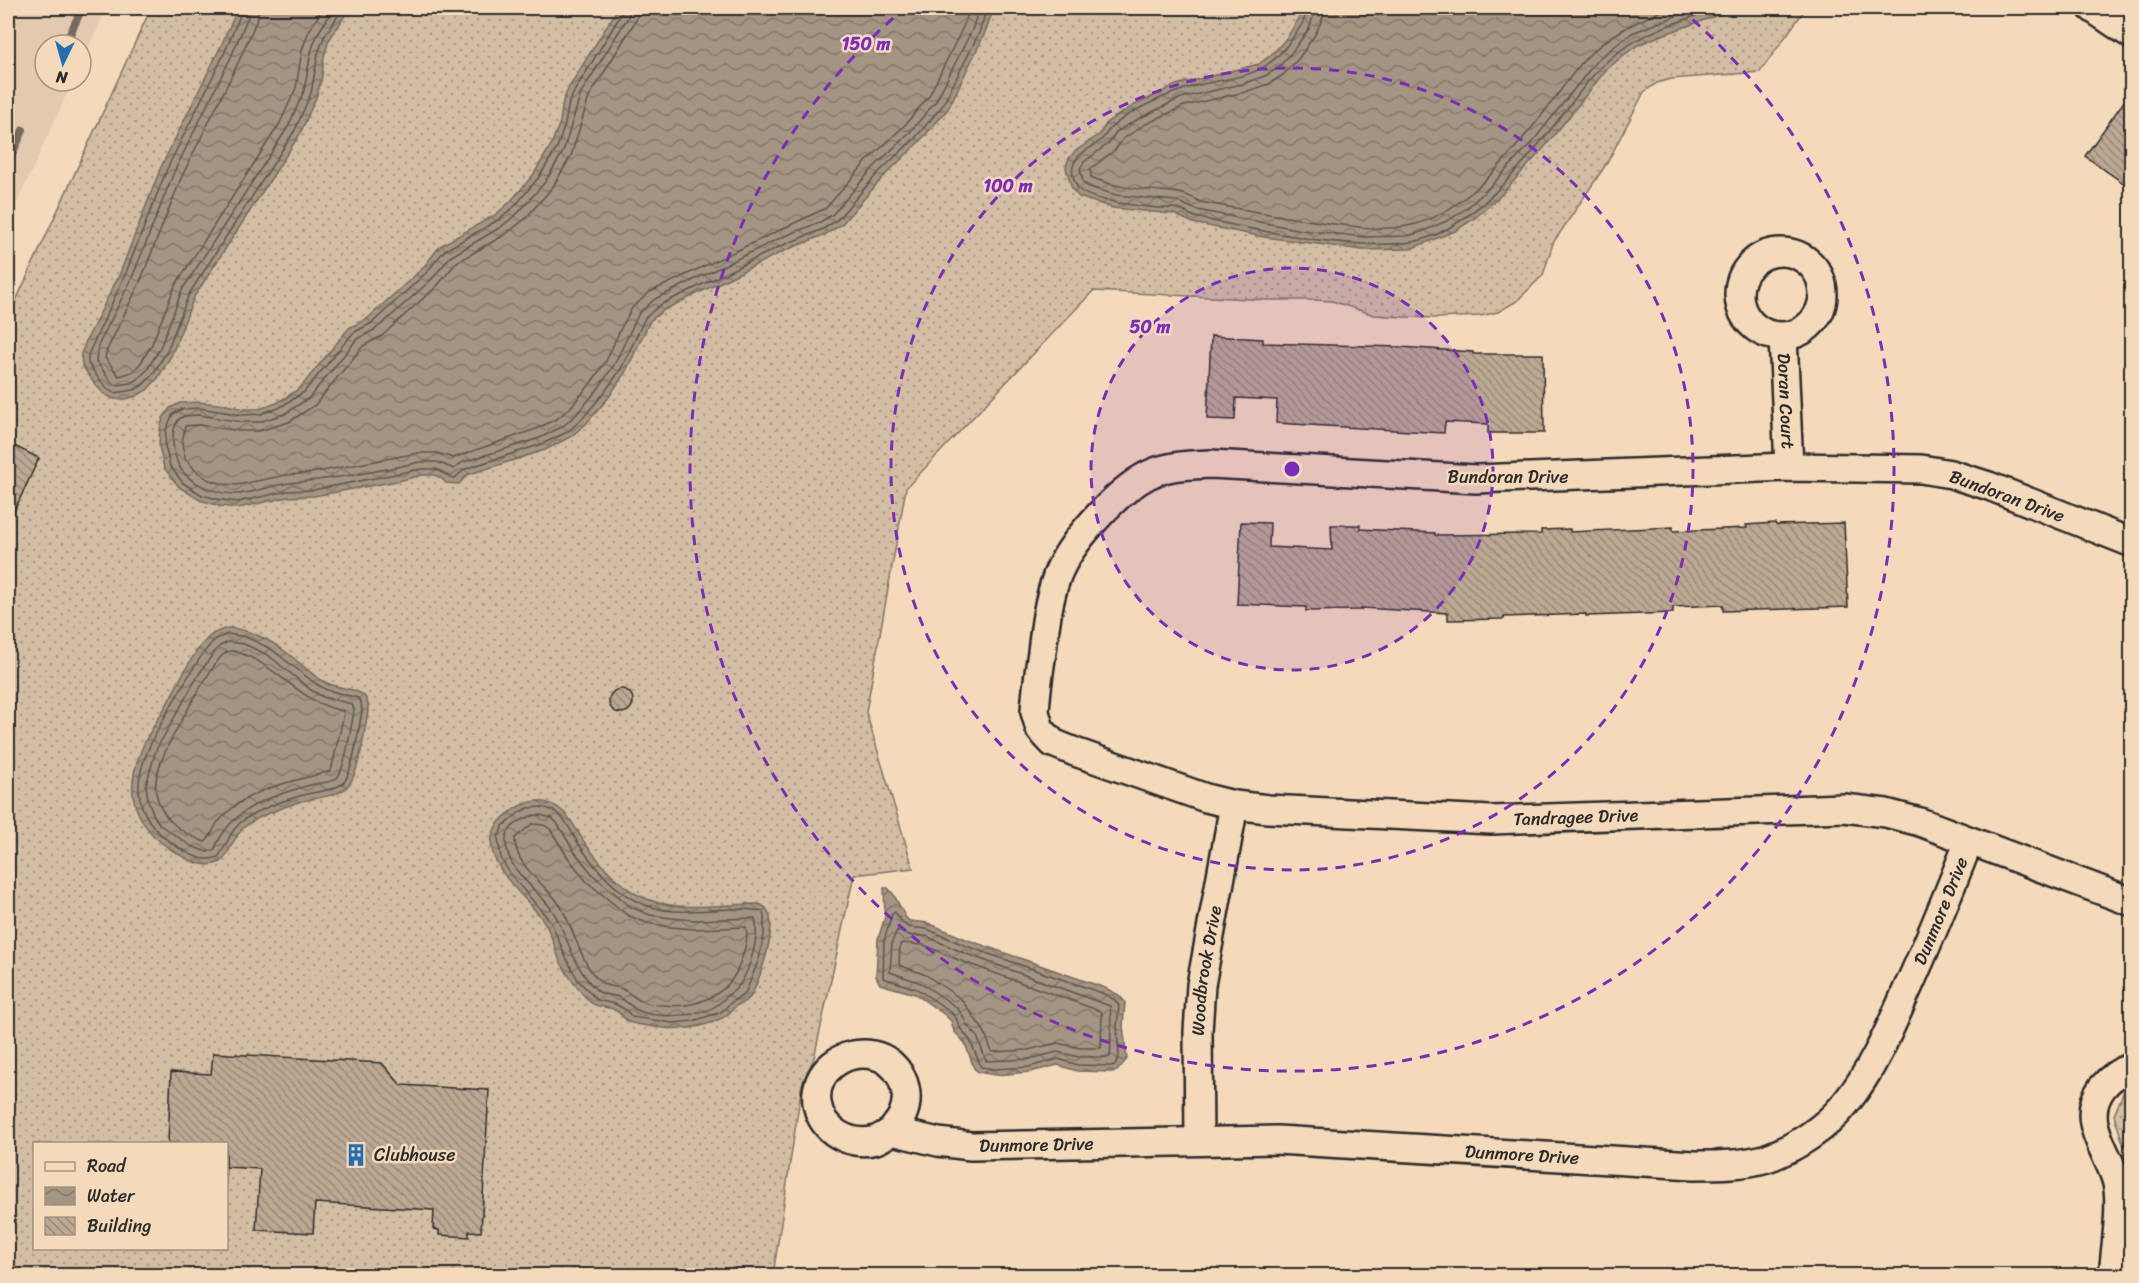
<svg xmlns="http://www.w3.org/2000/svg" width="2139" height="1283" font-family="Sriracha,sans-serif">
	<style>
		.built { fill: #e3caaf }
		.grass { fill: url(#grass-dots); stroke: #7f7467; stroke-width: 1.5; fill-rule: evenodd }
		.water { fill: url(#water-waves); stroke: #746a5f; stroke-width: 1.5 }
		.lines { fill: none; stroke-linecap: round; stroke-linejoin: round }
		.shore { stroke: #5b554e; stroke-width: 1.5 }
		.stream { stroke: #746a5f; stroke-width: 8 }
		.building { fill: url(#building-back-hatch); stroke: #2b2b2b; stroke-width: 1.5 }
		.street-casing { stroke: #2b2b2b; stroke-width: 32 }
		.street { stroke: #f4d9bb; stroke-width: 27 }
		.ring { fill: none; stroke: #7b2cbf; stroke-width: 3; stroke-dasharray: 10 8 }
		.labels { text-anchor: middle; stroke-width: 5; stroke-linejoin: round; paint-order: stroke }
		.street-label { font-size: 18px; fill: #2b2b2b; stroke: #f4d9bb }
		.poi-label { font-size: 18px; fill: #2b2b2b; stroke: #f4d9bb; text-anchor: start }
		.centre { fill: #7b2cbf; stroke: #f4d9bb; stroke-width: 3 }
		.ring-label { font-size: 18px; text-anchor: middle; font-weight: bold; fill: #7b2cbf; stroke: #f4d9bb; stroke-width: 5; stroke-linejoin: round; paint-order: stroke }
	</style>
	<defs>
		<pattern id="grass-dots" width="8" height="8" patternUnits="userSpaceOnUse" patternTransform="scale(1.5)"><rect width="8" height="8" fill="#d3bda3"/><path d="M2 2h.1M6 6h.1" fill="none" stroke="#ab9a85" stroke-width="1.8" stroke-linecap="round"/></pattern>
		<pattern id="water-waves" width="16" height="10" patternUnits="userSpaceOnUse" patternTransform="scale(1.5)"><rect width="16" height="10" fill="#a49482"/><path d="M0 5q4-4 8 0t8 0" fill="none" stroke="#86796b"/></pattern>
		<pattern id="building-back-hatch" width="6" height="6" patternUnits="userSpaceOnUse" patternTransform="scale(1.5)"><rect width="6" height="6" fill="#bca893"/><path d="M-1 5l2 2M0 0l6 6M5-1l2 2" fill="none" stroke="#998978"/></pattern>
	</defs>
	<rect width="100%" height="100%" fill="#f4d9bb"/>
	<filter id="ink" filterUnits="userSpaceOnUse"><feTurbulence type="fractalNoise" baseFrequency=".0167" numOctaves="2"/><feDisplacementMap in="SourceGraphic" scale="12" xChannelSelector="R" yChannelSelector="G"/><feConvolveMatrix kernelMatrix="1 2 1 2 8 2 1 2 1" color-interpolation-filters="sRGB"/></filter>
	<g filter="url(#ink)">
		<path class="built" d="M8,8h99l-26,56v-19h-36v36h28l-65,141z"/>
		<path class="grass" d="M151,8h1655l-46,64 -89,7 -14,4 -13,9 -37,71 -54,80 -10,32 -26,26 -19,11 -18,4 -43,2 -34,-1 -29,-2 -42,-14 -18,-1h-45l-176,-9 -187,197 -40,224 47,156 -59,7 -40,183 -12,26 -29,191 -765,1v-958zM34,1144h192v104h-192z
			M2131,1090v72l-10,-25 -7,-22 9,-22z"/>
		<path class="water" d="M238,8h112l-21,32 -5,16 -2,20 -5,19 -17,39 -106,163 -22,57 -14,24 -11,12 -11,6 -10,3h-12l-10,-5 -10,-11 -12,-18 -1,-11 5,-13 34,-68 41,-106 57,-115z
			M618,8h376l-10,27 -36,74 -28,32 -36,35 -43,49 -15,9 -42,17 -120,59 -14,11 -24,50 -17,26 -23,27 -16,13 -25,13 -78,25 -8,9 -13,-1 -5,-5 -7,-3h-13l-18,5 -89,16 -26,1 -50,11 -18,-2 -20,-6 -21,-13 -15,-19 -5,-22 1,-17 3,-11 7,-10 10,-5 19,-1 28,3 16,4h16l18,-6 23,-15 49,-60 19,-10 14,-13 40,-36 18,-23 55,-31 15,-13 24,-28 17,-29 9,-23 3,-21 6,-14z
			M1303,8h443l-25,6 -64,23 -19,8 -14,10 -18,15 -62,78 -45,49 -24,21 -20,13 -45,18 -47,1 -99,-13 -71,-14 -19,-9 -61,-6 -34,-11 -7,-8 -6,-21 2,-8 6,-8 26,-18 7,-12 26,-16 43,-21 83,-21c21,-14 35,-34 44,-56z
			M227,628c20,0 43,12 59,24 14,10 25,24 41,31 11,6 25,4 35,11 6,4 6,10 6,17 -3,19 -8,57 -18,72 -10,15 -35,14 -51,19 -17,6 -36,12 -51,22 -14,10 -16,26 -27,38 -17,7 -31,-1 -46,-10 -22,-13 -38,-31 -42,-57 -2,-16 4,-35 10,-49 6,-14 15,-27 23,-40 12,-22 26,-54 44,-70 5,-4 11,-6 17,-8z
			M540,801c28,5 31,22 45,42 14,19 32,41 53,52 35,19 80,9 118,9 32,1 3,77 -5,92 -3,5 -11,7 -15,10 -5,4 -8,10 -14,12 -24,13 -54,12 -80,7 -4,-1 -10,-1 -13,-3 -5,-3 -8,-9 -14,-12 -9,-4 -18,-2 -25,-8 -12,-12 -22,-26 -30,-41 -5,-12 -8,-26 -15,-38 -18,-28 -80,-70 -41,-106 12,-10 20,-15 36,-16z
			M884,888h4l6,7 12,23 4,3 18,2 40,17 137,48 14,7 6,7 -2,24 4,33 -10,12 -5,1 -35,-1 -19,-6 -28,7 -35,3 -17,-3 -4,-4 -9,-25 -11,-12 -3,-10 -6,-6 -30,-21 -35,-10 -4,-8 2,-37 7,-22z"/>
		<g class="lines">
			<path class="shore" d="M243,8l-19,46 -57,115 -42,106 -37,80v8l11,16 9,10 7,4 19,-3 9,-5 10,-11 14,-23 22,-57 106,-164 16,-37 7,-39 6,-17 19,-29
				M250,8l-1,6 -18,43 -57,115 -42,106 -34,68 -2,15 16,22 5,2 14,-2 7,-4 9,-9 13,-22 22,-58 106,-163 16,-36 7,-39 6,-17 17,-27
				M259,8l-1,9 -19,44 -57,115 -42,106 -33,68 -2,8 14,18 13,-4 8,-8 12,-20 23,-58 105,-163 16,-35 6,-38 7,-19 14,-23
				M622,8v5l-47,77 -6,12 -4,22 -8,24 -18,29 -24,29 -17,14 -54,31 -18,22 -40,37 -14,13 -19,10 -49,59 -25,16 -19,6 -17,1 -44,-7 -17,1 -9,5 -7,16 -1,16 5,20 13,17 19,12 19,5 17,2 49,-11 26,-1 108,-21h15l14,8 5,1 10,-9 77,-25 25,-12 14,-12 23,-27 17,-24 24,-51 15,-13 121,-59 42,-17 14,-9 42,-48 37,-35 27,-32 36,-72 8,-25
				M630,8l-2,9 -47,76 -18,59 -18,30 -26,30 -18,15 -51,30 -18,22 -41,37 -15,13 -19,10 -48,59 -25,16 -25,8h-17l-43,-7 -15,1 -5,3c-8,11 -7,26 -3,39 6,24 37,35 59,36 18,0 36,-9 54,-11 43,-4 88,-11 131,-21h17l17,7 9,-7 77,-24 23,-12 13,-11 22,-26 16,-24 25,-52 16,-14 123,-60 42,-17 12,-7 42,-48 36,-35 26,-31 36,-71 7,-22
				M639,8l-3,12 -47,77 -18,59 -19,32 -27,31 -19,15 -50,29 -18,22 -41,37 -15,14 -19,10 -48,59 -26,17 -30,9h-18l-42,-6 -14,1 -3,18 3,14 10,12 14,10 15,4 13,1 49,-10 25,-2 107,-20h19l16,5 83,-29 22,-11 12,-10 21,-25 15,-22 14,-31 12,-22 18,-16 176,-84 41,-47 37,-35 25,-30 34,-69 7,-19
				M1308,8c-2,12 -9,22 -17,32 -31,46 -67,34 -112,51 -22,8 -48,20 -66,35 -5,3 -6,8 -10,12 -8,10 -28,14 -30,29 -2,7 2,19 8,24 15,11 59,15 78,17 9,0 18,-1 26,4 6,3 8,5 14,6 63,13 143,31 206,25 64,-6 124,-86 161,-133 12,-15 23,-32 37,-45 32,-31 77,-45 119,-57
				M1316,8l-7,21 -17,23 -14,16 -13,8 -23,8 -61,14 -41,20 -24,14 -7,11 -25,19 -4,7 3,13 4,4 29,9 60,6 21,9 105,20 62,7 43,-1 14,-4 28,-12 18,-12 23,-21 44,-47 64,-81 34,-26 65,-25
				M1325,8l-2,9 -7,16 -17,25 -16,17 -14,9 -24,8 -61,14 -40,19 -21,14 -8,11 -25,19 1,8c21,10 46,12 69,14 15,1 27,2 40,11 45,8 89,16 134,22 24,3 49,7 73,2 61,-11 112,-82 148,-128 11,-15 23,-33 37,-46 24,-21 49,-33 78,-44
				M228,634l18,3 25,12 45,35 11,6 31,8 3,5 1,8c-3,16 -9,60 -18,71 -8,9 -33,10 -44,14 -19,5 -39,13 -55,23 -15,10 -17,25 -27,38 -14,6 -27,-2 -39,-9 -21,-13 -39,-31 -40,-58 -1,-14 4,-27 9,-40 8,-19 53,-100 67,-110 4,-3 9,-4 13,-6z
				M228,642l16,2 24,11 43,35 12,7 29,7 2,6c-2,13 -9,60 -17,68 -6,5 -19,5 -27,7 -40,11 -79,23 -96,65l-7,2 -16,-6 -31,-21 -6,-9 -6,-16 -2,-15 10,-35 43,-76 16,-23 5,-5z
				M233,651c44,11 65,52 110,60l1,3 -13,57c-31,9 -76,16 -101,39 -4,4 -9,9 -13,13 -4,7 -6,15 -12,19 -24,-9 -45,-24 -49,-50 -2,-12 3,-25 7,-35 7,-17 49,-94 61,-103 4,-3 4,-3 9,-3z
				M540,807c6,1 12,2 17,6 11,8 16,23 23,33 14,20 34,44 56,55 43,21 83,2 126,10l2,4v20l-5,24 -14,35 -12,7 -12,11 -28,9 -20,2 -41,-6 -6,-7 -11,-6 -18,-4 -19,-20 -12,-22 -15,-36 -41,-48 -9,-16 -3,-20 5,-12 17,-14 8,-4z
				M540,815l12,3 5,5 17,28 19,24 38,32 19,8 21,3 23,2 61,-2c5,20 -7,64 -24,75 -5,3 -9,9 -14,12 -16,12 -62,14 -80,5 -6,-3 -11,-10 -19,-13 -5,-2 -12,-2 -17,-4 -6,-3 -13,-12 -16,-17 -16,-20 -19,-48 -35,-69 -16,-20 -45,-39 -44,-67 0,-15 22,-25 34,-25z
				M532,824l12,1 6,4 17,27 19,25 41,34 20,8 23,4 24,2 52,-2c3,11 -2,25 -6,36 -10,32 -44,46 -77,42 -6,0 -16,0 -22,-4 -7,-3 -12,-9 -19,-12 -5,-3 -13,-2 -18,-5 -23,-13 -30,-61 -47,-83 -15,-19 -43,-37 -42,-63z
				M895,912l7,10 6,5 19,2 39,17 136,47 13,7 4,6 -2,20 2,30 -4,9 -4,1 -33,-1 -20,-6 -29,8 -34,2 -14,-2 -11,-27 -10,-12 -4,-10 -6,-7 -33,-22 -34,-11 1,-37 8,-27z
				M897,930l15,6h14l38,17 146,53c1,3 1,46 0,51h-31l-21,-5 -29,7 -43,2 -9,-25 -10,-11 -5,-11 -7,-8 -34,-23 -31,-11 2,-30z
				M902,943l22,2 37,16 139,50 2,2 -1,35h-21l-23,-5 -29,7 -36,2 -8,-21 -23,-32 -35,-24 -27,-10 1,-20z"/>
			<path class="stream" d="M65,45l17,-37
				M8,163l15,-33"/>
		</g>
		<path class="building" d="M2132,90v99l-47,-33z
			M1211,336l52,3v4l138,4 72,5v2h70l1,79h-56v-9l-43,-2 -1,11 -168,-10 1,-23 -41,-2 -1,22 -28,-1z
			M8,443l31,15 -31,66z
			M1241,522l29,1 -1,24 63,3 -1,-25h29v4l75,4v2l106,-1v-4l29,-1v3l103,-5v4l74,-3 -1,-3 29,-2 1,2 68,-2 4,84 -125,4v-6l-50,2v6l-87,3v-2l-82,3v2l-56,1v-7l-87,-5v2l-55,1v-4l-69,-3z
			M609 701a12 12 0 1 1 24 0a12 12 0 1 1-24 0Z
			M213,1053l169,10 19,22 88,5 -8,142 -12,-1v6l-30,-2v-5l-6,-1 1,-19 -119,-7 -2,30 -57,-3 4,-61 -34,-2v-24h-58l3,-71 40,2z"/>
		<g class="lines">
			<g class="street-casing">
				<g id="street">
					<path d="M2092,8l40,27"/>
					<circle cx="1781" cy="294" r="42"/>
					<path id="s1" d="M1783,337l6,130"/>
					<path id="s2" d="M2132,543l-143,-57 -38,-12 -30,-5 -132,-2 -313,12 -265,-15c-22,1 -43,1 -63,11 -31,16 -79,68 -91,101 -9,25 -12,50 -15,76 -3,20 -6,40 -7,60l5,17 13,14 22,9 131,46 28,7 34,4 223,11 353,-12 42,5 34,9 212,80"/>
					<path id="s3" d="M892,1131c3,-5 8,-10 10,-15 12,-24 -3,-56 -29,-61 -29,-6 -60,16 -56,48 4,28 33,44 59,37 5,-2 11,-6 16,-9l46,11 33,4 306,-6 417,25c24,0 50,0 73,-7 28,-10 59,-30 78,-54 27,-33 44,-73 61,-112 23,-50 43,-100 63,-151"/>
					<path id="s4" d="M1199,1140l-1,-108 3,-47 33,-180"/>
					<path d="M2113,1276c2,-26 9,-69 4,-93 -8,-32 -39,-62 -15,-95 8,-10 18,-17 30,-21"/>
				</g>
			</g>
			<use href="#street" class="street"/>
		</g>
	</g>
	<circle cx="1292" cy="469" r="201" fill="#7b2cbf" fill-opacity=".12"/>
	<g class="ring">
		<circle cx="1292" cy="469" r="201"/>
		<circle cx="1292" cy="469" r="401"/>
		<path d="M1679 8A602 602 0 1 1 905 8"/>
	</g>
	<defs>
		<g id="building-bare" transform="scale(1.8)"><path d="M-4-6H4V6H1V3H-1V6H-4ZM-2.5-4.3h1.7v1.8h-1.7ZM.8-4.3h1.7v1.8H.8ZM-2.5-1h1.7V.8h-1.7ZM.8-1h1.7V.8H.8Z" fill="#1f6fb2" stroke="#f4d9bb" stroke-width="2.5" paint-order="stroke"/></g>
	</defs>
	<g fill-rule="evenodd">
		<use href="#building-bare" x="356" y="1155"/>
	</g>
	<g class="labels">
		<g class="street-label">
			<text dy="6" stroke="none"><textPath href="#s1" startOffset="64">Doran Court</textPath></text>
			<text x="1508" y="483">Bundoran Drive</text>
			<text transform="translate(2007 496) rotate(20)" y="6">Bundoran Drive</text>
			<text dy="6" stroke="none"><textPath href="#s2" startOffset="1846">Tandragee Drive</textPath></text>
			<text dy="6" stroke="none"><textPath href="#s3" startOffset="1468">Dunmore Drive</textPath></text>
			<text dy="6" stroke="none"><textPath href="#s4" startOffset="170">Woodbrook Drive</textPath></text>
			<text dy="6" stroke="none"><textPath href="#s3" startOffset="424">Dunmore Drive</textPath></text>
			<text dy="6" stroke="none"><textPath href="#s3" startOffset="910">Dunmore Drive</textPath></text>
		</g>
		<g class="poi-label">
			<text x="374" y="1161">Clubhouse</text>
		</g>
	</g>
	<circle cx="1292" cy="469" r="9" class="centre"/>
	<g class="ring-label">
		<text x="866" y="50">150 m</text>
		<text x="1008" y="192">100 m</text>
		<text x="1150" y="333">50 m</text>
	</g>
	<rect width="2139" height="1283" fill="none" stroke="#f4d9bb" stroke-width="30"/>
	<rect x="15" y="15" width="2109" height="1253" fill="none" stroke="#2b2b2b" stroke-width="2" filter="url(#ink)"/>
	<rect x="33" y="1142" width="195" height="108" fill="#f4d9bb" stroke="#a49381" stroke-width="1.5"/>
	<rect x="45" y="1162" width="30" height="9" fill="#f4d9bb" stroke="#a49381" stroke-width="1.5"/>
	<text x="87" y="1172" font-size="18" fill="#2b2b2b">Road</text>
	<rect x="45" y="1187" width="30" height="18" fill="url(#water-waves)" stroke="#a49381" stroke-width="1.5"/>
	<text x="87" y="1202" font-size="18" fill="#2b2b2b">Water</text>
	<rect x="45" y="1217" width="30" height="18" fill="url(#building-back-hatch)" stroke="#a49381" stroke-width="1.5"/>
	<text x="87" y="1232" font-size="18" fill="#2b2b2b">Building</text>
	<g transform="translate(63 63) rotate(185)"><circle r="28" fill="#f4d9bb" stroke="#a49381" stroke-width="1.5"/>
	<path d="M0-4.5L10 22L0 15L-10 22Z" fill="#1f6fb2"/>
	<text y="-9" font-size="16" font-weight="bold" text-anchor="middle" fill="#2b2b2b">N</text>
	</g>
</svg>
